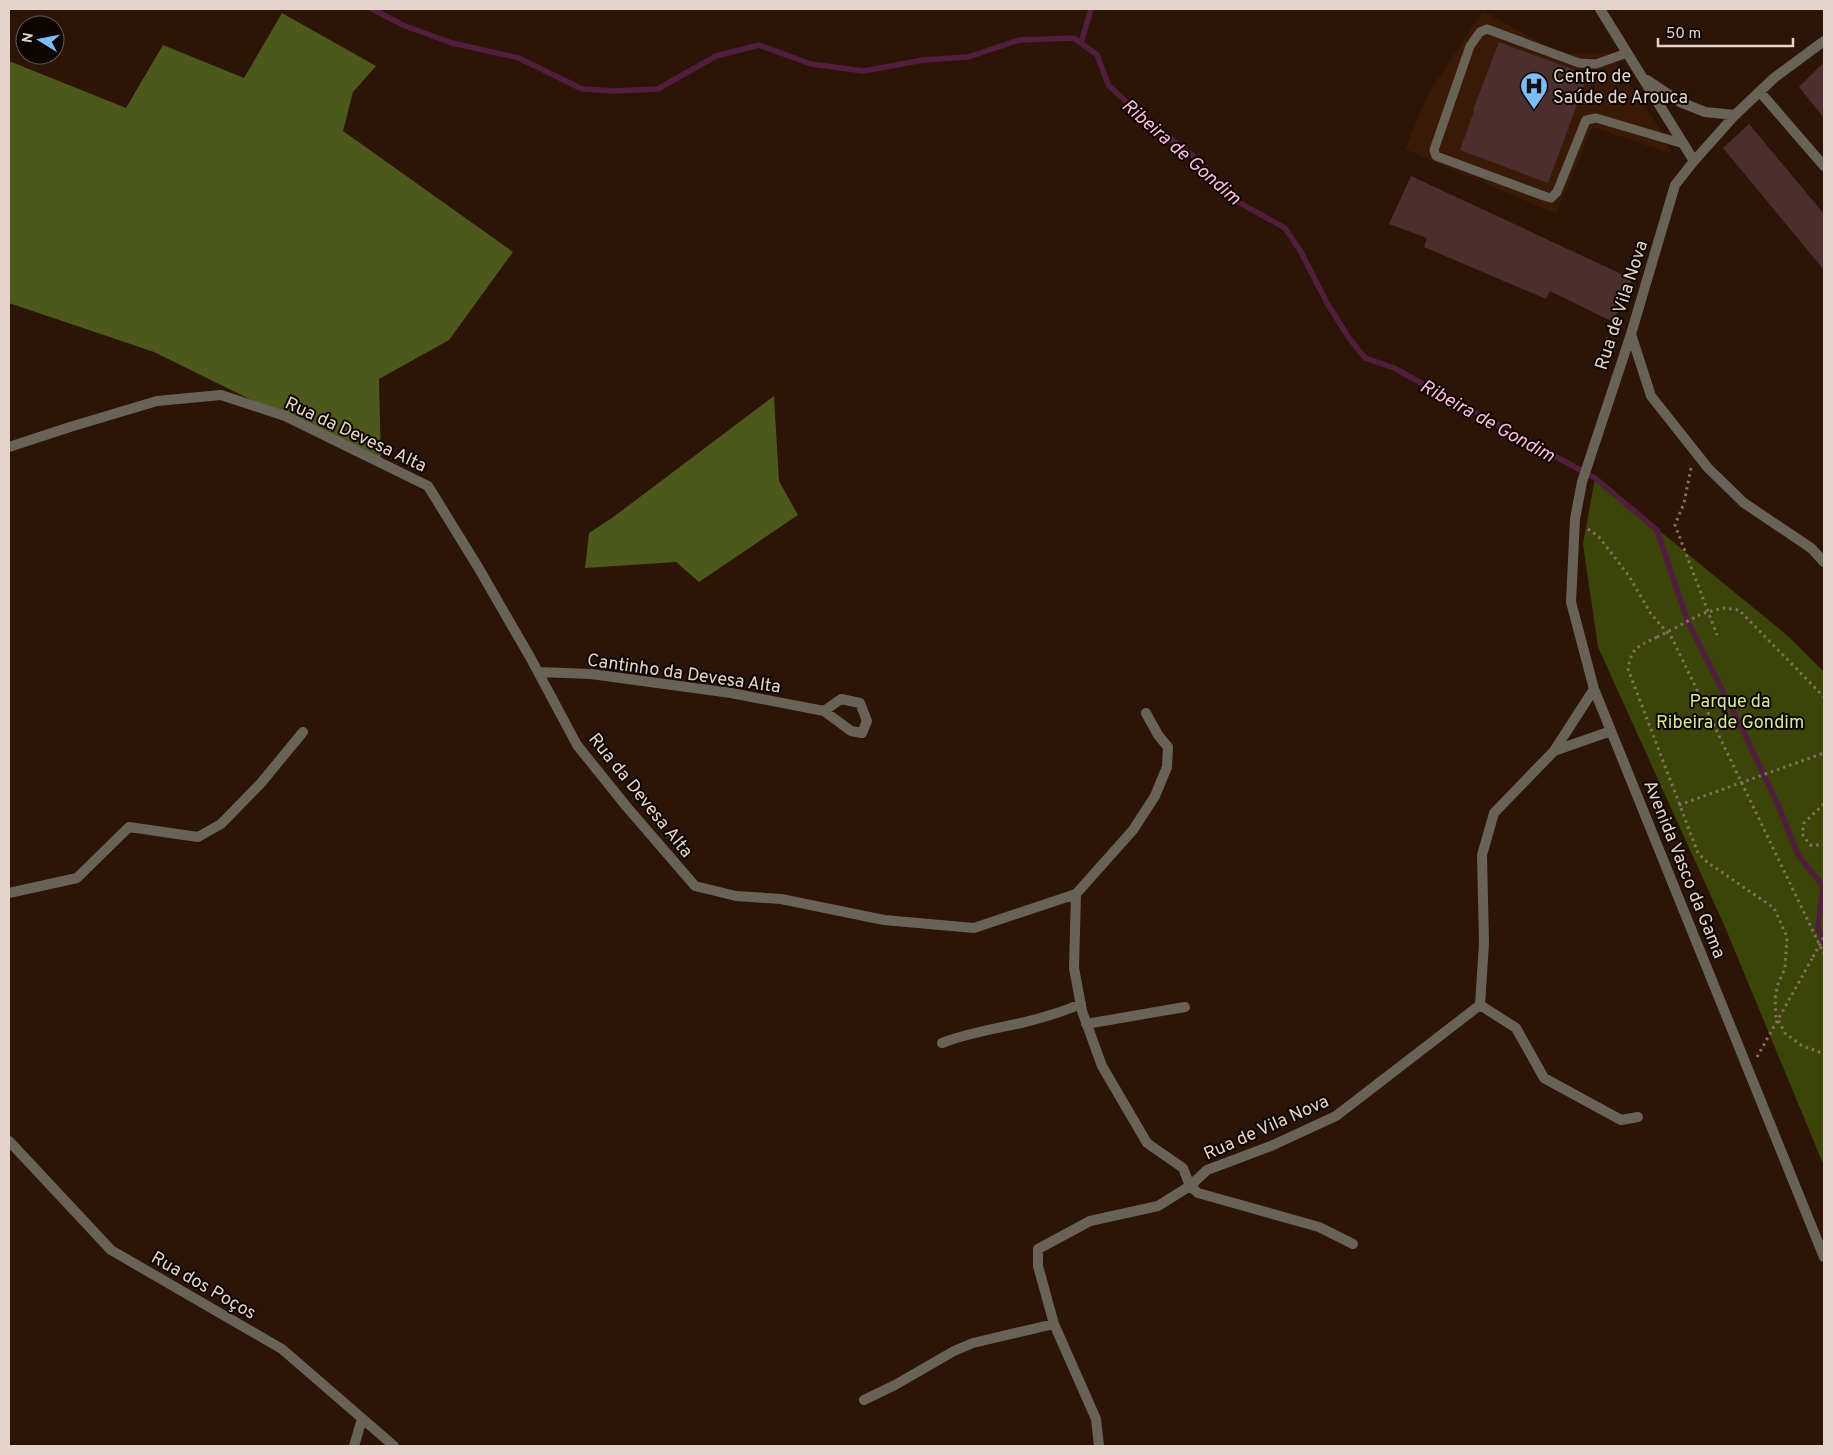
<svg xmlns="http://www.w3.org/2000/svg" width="1833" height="1455" font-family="Overpass,sans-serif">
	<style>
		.built { fill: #381a06 }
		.green { fill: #3b4507 }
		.forest { fill: #4d581b }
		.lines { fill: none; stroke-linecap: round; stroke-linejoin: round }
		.stream { stroke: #511f3d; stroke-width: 5.5 }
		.building { fill: #4c2e2e }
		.path { stroke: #847063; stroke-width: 3; stroke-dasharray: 2.5 4; stroke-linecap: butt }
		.service { stroke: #696357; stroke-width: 9 }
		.minor { stroke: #696357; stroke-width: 10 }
		.path-bridge { stroke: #847063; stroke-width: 3; stroke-dasharray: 2.5 4; stroke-linecap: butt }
		.labels { text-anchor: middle; stroke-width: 4; stroke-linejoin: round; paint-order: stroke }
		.poi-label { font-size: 18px; fill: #e5d4ca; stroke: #0d0501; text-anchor: start }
		.street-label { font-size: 18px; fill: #e5d4ca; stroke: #0d0501 }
		.park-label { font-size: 18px; fill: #d7e991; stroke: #0d0501 }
		.water-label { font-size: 19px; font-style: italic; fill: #febade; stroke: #0d0501 }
	</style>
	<rect width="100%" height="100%" fill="#2c1506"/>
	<path class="built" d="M1483,11l74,41 13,2 39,-1 50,75 13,26 -80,-27 -36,87 -151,-65 23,-55z"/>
	<path class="green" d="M1595,478l194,159 35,35v494l-99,-239 -127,-280 -15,-103z"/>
	<path class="forest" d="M282,13l94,53 -23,26 -10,39 170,121 -64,88 -70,39 2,85 -227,-112 -145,-49v-242l117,47 37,-63 81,33z
		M774,396l5,85 19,34 -99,67 -23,-20 -91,6 4,-35 23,-15z"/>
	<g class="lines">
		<path class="stream" d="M372,9l33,17 47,17 67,15 63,31 32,2 44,-2 58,-33 43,-11 52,19 53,7 59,-11 45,-3 51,-17 55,-2 23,17 12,31 33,30 51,40 47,47 45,25 16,24 26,51 22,35 16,20 29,10 201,110 62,52 31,92 58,115 32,68 20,50 25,31 -5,42 6,15
			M1081,43l10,-34"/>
	</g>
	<path class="building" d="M1499,42l89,33 -40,108 -88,-33 14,-39 -1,-1z
		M1824,62v56l-25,-31z
		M1749,124l75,90v56l-101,-122z
		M1411,176l221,103 -19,43 -63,-31 -4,8 -122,-52 3,-9 -38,-14z"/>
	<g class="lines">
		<path class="path" d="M1691,468l-7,35 -9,22 42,110
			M1588,529l11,8 30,39 22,38 21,24 152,316
			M1675,628l26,-14 22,-6 16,2 85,87
			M1657,637c-19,10 -25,9 -29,32l70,184 9,9 67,46 13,29 -2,31 -7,16 -3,14 1,18 9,17 16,12 23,9
			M1824,804l-20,19 -2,11 8,11h14
			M1679,805l145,-52
			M1757,1057l56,-100"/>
		<path class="service" d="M1627,53l-31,11 -17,-1 -92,-34 -7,3 -10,14 -36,104 2,6 108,40 7,2 6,-6 29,-72 10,-2 88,26"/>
		<path class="minor" d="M1600,9l94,152
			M1824,41l-50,37 -39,37 -41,46 -19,24 -44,149 -49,148 -7,37 -4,83 23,87 230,568
			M1647,80l33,22 25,10 30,3
			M1760,92l64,74
			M1631,334l20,62 57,72 36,35 67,45 13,14
			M9,447l61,-20 87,-26 64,-6 64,21 143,70 50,81 52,90 47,88 49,61 69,80 41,10 45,3 103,21 90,8 102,-34
			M538,672l53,2 140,19 93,18 27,20 11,2 5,-12 -7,-18 -19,-4 -17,12
			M1554,751l57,-20
			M9,893l68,-15 52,-51 69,10 23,-13 40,-41 42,-51
			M1076,894l-2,74 8,43 20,55 45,77 36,25 7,18
			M1076,894l57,-64 22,-34 12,-29 1,-20 -10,-12 -12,-22
			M1480,1005l36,23 28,50 77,42 17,-3
			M1086,1024l99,-17
			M942,1043c26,-10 52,-14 79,-20 21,-5 41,-11 60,-19
			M9,1141l102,109 171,99 112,97
			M1190,1186l8,7 121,34 34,17
			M864,1400l31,-15 59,-34 19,-8 81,-19
			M354,1446l8,-27
			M1099,1446l-3,-27 -42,-95 -16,-58v-17l52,-28 68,-15 32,-20 17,-16 64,-24 65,-30 144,-111 4,-62 -2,-88 12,-42 60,-62 40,-62"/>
		<path class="path-bridge" d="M1657,637l18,-9
			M1813,957l11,-20"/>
	</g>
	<defs>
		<g id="hospital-pin" transform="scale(1.4375)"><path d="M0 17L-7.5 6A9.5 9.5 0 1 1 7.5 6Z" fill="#7cbef9" stroke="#0d0501"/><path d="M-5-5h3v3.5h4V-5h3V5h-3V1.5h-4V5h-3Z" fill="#111"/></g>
	</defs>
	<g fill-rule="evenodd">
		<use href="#hospital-pin" x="1534" y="86"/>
	</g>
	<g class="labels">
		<g class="poi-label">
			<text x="1553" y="82">Centro de<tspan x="1553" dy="21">Saúde de Arouca</tspan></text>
		</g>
		<g class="street-label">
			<text transform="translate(1621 305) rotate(-72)" y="6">Rua de Vila Nova</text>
			<text transform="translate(356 434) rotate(25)" y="6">Rua da Devesa Alta</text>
			<text transform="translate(684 673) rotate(8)" y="6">Cantinho da Devesa Alta</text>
			<text transform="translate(641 795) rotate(51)" y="6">Rua da Devesa Alta</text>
			<text transform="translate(1685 869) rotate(68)" y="6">Avenida Vasco da Gama</text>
			<text transform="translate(1266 1127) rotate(-24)" y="6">Rua de Vila Nova</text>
			<text transform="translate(204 1285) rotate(30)" y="6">Rua dos Poços</text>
		</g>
		<g class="park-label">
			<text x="1730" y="707">Parque da<tspan x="1730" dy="21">Ribeira de Gondim</tspan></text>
		</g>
		<g class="water-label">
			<text transform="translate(1182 151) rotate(41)" y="7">Ribeira de Gondim</text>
			<text transform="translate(1488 420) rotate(29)" y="7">Ribeira de Gondim</text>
		</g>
	</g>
	<rect width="1833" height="1455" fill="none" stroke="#e5d4ca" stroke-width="20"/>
	<g transform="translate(40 40) rotate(280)"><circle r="24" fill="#0d0501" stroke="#635851"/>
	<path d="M0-4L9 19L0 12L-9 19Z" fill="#7cbef9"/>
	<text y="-8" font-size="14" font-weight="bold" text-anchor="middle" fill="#e5d4ca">N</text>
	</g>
	<path d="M1658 38v8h135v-8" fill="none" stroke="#e5d4ca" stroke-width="2.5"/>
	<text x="1666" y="38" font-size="15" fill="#e5d4ca" stroke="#0d0501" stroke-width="4" paint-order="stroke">50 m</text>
</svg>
